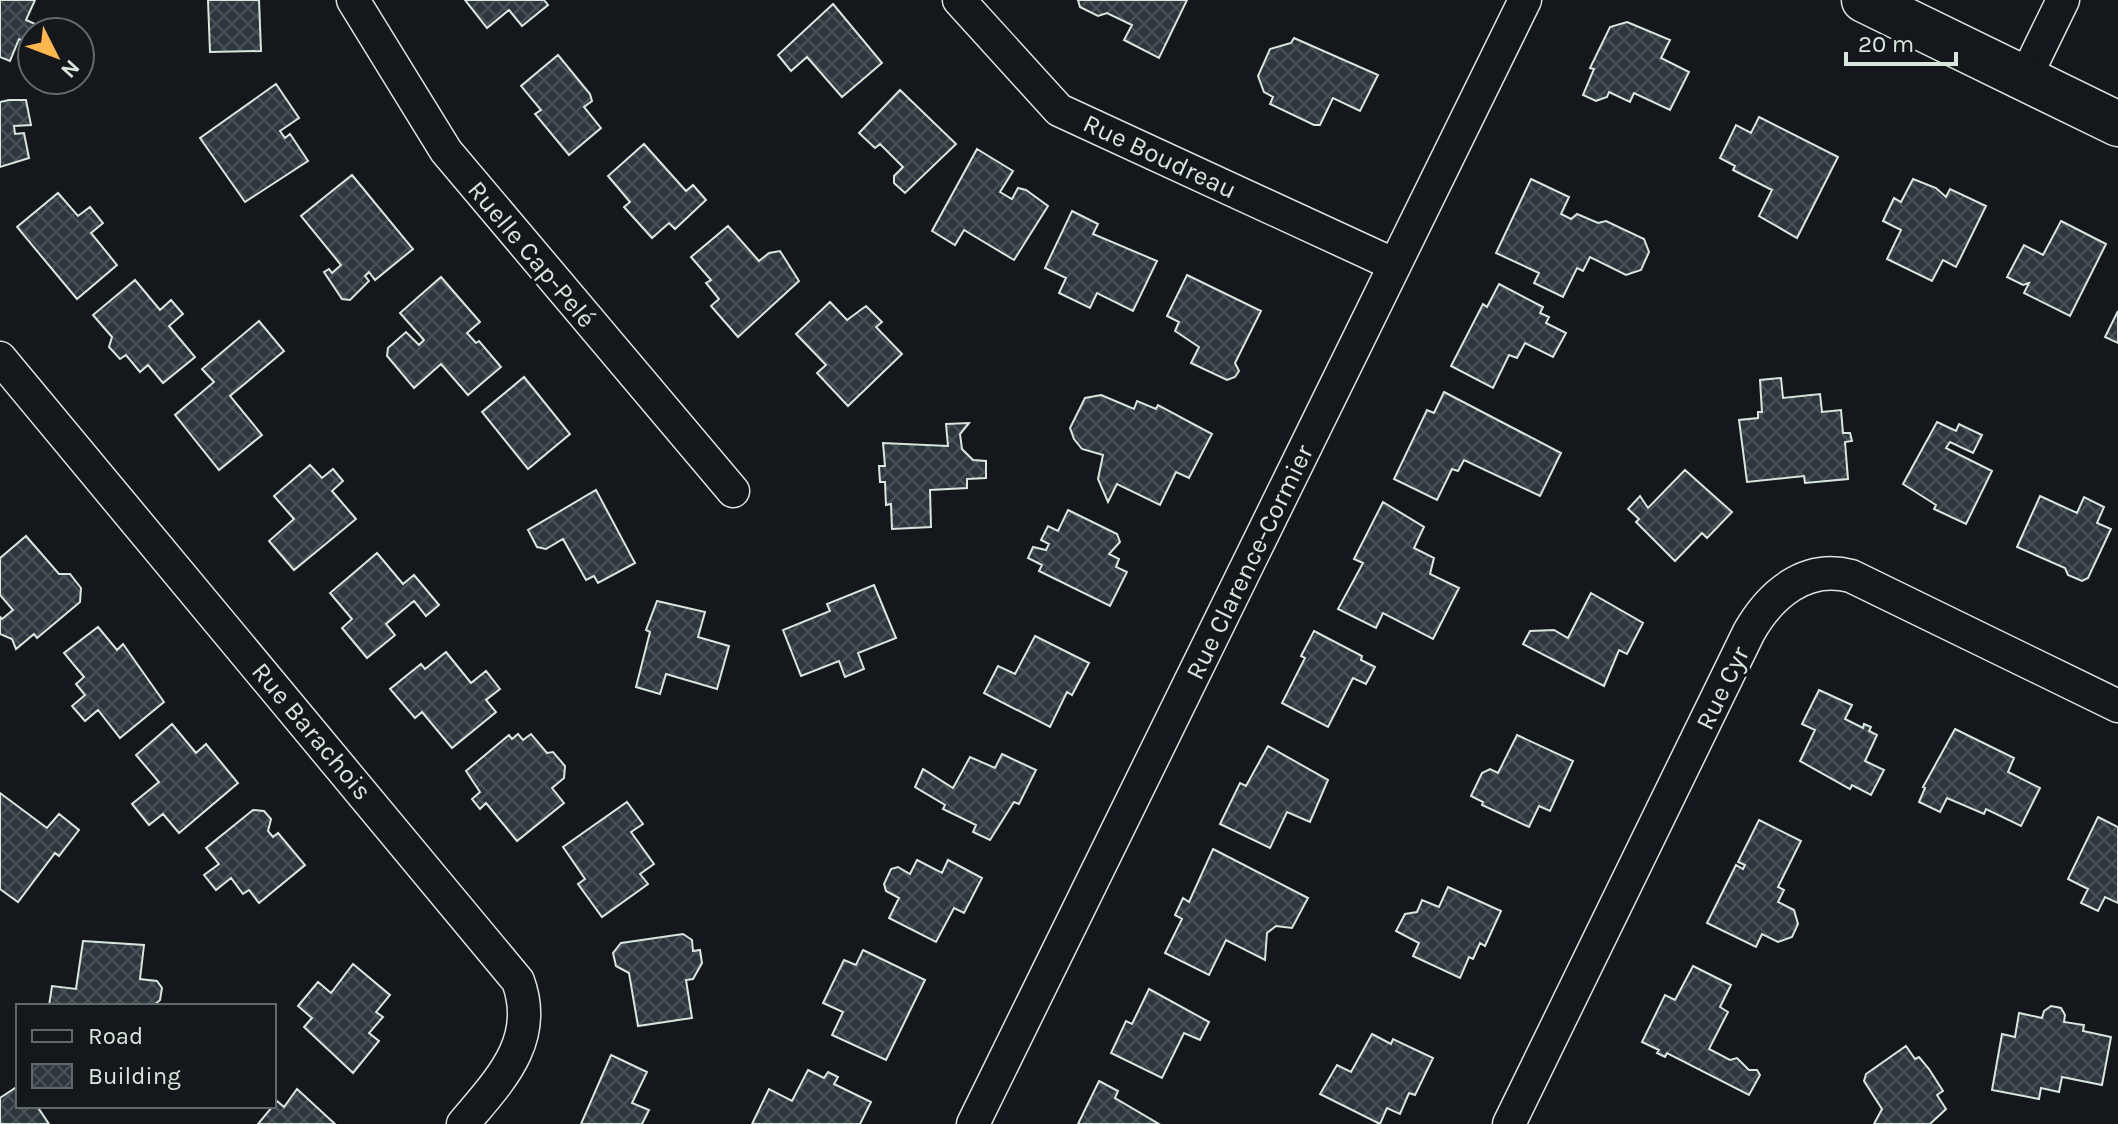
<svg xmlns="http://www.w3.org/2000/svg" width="2118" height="1124" font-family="Karla,sans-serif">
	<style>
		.building { fill: url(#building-cross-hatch); stroke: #d8e6dc; stroke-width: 2 }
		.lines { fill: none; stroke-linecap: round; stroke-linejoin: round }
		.street-casing { stroke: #d8e6dc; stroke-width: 35 }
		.secondary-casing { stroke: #d8e6dc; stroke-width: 47 }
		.street { stroke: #14181c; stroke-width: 32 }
		.secondary { stroke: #14181c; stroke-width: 44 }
		.labels { text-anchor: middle; stroke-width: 6; stroke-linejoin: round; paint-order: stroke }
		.street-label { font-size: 26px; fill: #d8e6dc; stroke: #14181c }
	</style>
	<defs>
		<pattern id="building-cross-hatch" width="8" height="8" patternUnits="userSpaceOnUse" patternTransform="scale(2)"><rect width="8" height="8" fill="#2c363c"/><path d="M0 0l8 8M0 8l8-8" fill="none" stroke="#4a5358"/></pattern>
	</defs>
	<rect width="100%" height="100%" fill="#14181c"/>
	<path class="building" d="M0,0h35l-9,20 18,8 -2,4h-10v12l-13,-5 -9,22 -10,-4z
		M208,0h51l2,51 -51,1z
		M465,0h79l4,5 -26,21 -13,-16 -22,18z
		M1078,0h109l-28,58 -35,-18 8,-15 -25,-12 -9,3 -18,-9z
		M833,4l49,59 -40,34 -35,-40 -16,14 -13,-16z
		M1627,22l43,18 -9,18 28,14 -19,38 -36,-17 -4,9 -21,-10 -2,5 -11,4 -13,-6 11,-26 -4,-1 20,-41z
		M1294,38l84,37 -18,36 -27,-13 -13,27h-6l-44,-21 3,-7 -9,-5 -6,-16 12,-27 21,-6z
		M558,55l32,39 2,7 -8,6 17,21 -32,27 -34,-41 6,-4 -20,-24z
		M276,84l23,34 -19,13 5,7 5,-4 18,27 -63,41 -45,-64z
		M900,90l56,54 -51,49 -11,-10v-7l9,-9 -23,-23 -5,4 -16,-15z
		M9,100h17l5,25 -17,1 1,8 9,-1 5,25 -29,9v-65z
		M1759,117l79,40 -41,81 -38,-22 13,-26 -39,-20 2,-4 -15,-8 16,-33 15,8z
		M644,144l42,47 7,-6 13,15 -31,29 -6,-6 -17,15 -28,-31 6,-5 -22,-26z
		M977,149l36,22 -13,21 12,7 6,-11 8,2 22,16 -34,54 -50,-30 -9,15 -23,-14z
		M352,175l61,74 -38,31 -6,-8 -4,4 4,5 -19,19 -8,-1 -18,-27 5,-3 3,4 9,-8 -40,-49z
		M1531,179l38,18 -8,17 10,5 6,-5 21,9 8,-2 38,18 5,13 -8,18 -15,5 -36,-18 -7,14 -6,-3 -14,29 -29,-14 5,-10 -43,-20z
		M1913,179l23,9 10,9 4,-8 36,17 -30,61 -13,-7 -11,21 -45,-22 14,-29 -18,-9 11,-23 7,4z
		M58,193l20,23 12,-9 13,16 -12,10 26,32 -40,34 -60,-72z
		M1072,211l26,13 -5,10 64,27 -24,50 -36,-18 -7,15 -31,-15 7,-15 -21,-10z
		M2061,221l45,23 -36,72 -46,-23 5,-10 -6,2 -16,-8 17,-32 19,10z
		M728,226l31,35 10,-8 11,-2 19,30 -61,56 -27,-31 8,-7 -13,-16 5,-3 -20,-23z
		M1187,275l74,36 -26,52 4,8 -4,6 -8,3 -36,-17 8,-16 -24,-16 4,-9 -12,-6z
		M441,277l39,45 -13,11 9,10 3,-2 22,26 -33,28 -27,-31 -27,24 -27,-32 1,-8 18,-16 13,13 5,-5 -24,-27z
		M135,280l25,30 11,-10 12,14 -14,12 26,31 -32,26 -15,-18 -8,7 -14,-17 -6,4 -11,-12 3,-10 -19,-22z
		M1499,284l44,23 -3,6 9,4 -3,6 20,10 -13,24 -28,-14 -8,15 -8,-3 -16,33 -42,-22 32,-62 4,3z
		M830,302l17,18 19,-14 16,16 -6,5 26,27 -54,52 -31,-33 9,-8 -30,-31z
		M2118,311v32l-13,-6z
		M259,321l25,30 -54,45 32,39 -43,35 -44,-55 39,-33 -12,-13z
		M524,377l46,57 -42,35 -46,-57z
		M1781,378l2,20 37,-4 2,18 19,-2 2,23h7l2,8 -7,1 3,37 -43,4 -1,-7 -57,6 -8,-62 19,-2v-6h4l-2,-32z
		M1444,392l117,61 -21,43 -76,-36 -6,11 -6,-2 -15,31 -43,-21 33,-69 7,3z
		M1101,395l33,14 3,-8 19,8 2,-4 54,29 -23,44 -13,-6 -16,33 -43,-21 -9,18 -10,-23 5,-24 -21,-6 -8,-10 -4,-11 15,-30z
		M1937,422l19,9 3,-7 23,11 -9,18 -23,-11 -4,6 46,23 -26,53 -32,-15 2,-4 -33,-21z
		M969,423l-9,11 2,15 11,11 13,1v17l-19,1v9l-37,2 1,37 -39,2 -1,-25 -5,1 -1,-23h-5l-1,-16h6l-2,-23 65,3 -2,-22z
		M310,465l12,13 11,-9 10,12 -11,10 24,28 -62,51 -25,-29 25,-22 -20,-23z
		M1685,470l47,42 -25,26 -5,-5 -27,28 -39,-39 3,-3 -11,-10 12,-13 8,12z
		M596,490l39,73 -37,20 -4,-7 -8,4 -23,-41 -17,10 -9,-2 -9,-17z
		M2040,496l37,17 7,-16 20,10 -7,16 14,6 -23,49 -6,3 -14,-6 -3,-7 -48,-21z
		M1383,502l41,25 -10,21 20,10 -4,16 29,14 -26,51 -50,-26 -7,15 -38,-19 25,-46 -9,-4z
		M1068,510l49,24 3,8 -11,12 10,5 -3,8 11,5 -17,34 -71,-35 3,-6 -14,-7 5,-11 13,3 3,-6 -8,-4 7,-14 10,5z
		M26,536l33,38h11l11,14 -1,14 -43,36 -3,-4 -18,15 -4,-10 -12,-5v-17l2,2 11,-9 -13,-15v-37z
		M377,553l26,31 11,-9 25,30 -13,11 -12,-15 -28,23 9,11 -28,23 -25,-30 10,-9 -22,-26z
		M874,585l22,53 -38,15 6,16 -19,8 -6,-16 -38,15 -18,-46 47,-19 -3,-7z
		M1591,593l52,30 -16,31 -8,-4 -15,36 -81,-42 7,-13 24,-1 14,8z
		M657,601l48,11 -7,25 31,9 -12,43 -51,-15 -6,20 -24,-7 14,-55 -4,-2z
		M98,627l19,23 6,-6 41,58 -44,36 -22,-28 -13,11 -13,-15 13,-11 -9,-11 8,-7 -20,-24z
		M1314,631l48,25 -1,4 14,7 -9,17 -13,-6 -25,49 -46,-24 23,-45 -4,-2z
		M1035,636l54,27 -17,32 -5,-3 -17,35 -66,-34 14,-27 17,8z
		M446,652l25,31 15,-12 14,18 -14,11 10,12 -44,36 -30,-36 -7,6 -25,-29 31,-25 4,5z
		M1819,690l33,15 -7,14 18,9 1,-4 7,3 -2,4 8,4 -12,26 19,9 -13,25 -19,-10 -2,4 -50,-28 15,-31 -13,-6z
		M172,724l24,29 10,-9 32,39 -59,50 -16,-19 -14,11 -17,-21 27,-22 -23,-27z
		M1955,729l59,29 -6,14 32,16 -19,38 -35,-17 -2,5 -37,-16 -7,14 -21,-10 6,-14 -2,-1z
		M518,734l5,6 8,-6 16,19 6,-1 12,14 -1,12 -12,10 12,15 -47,38 -31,-38 -6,6 -8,-10 8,-7 -14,-21 43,-36 3,4z
		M1517,735l56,26 -23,50 -11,-5 -10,21 -47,-22 1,-3 -12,-6 11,-23 8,-4 8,4z
		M1268,746l60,34 -18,42 -23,-10 -17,36 -50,-24 20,-41 6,3z
		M1002,754l34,16 -17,34 -5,-2 -24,38 -17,-8 3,-7 -33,-16 2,-4 -30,-18 8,-18 30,19 17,-31 25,11z
		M0,793l47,35 12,-14 20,16 -20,26 -4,-3 -37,49 -18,-13z
		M627,802l16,22 -12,8 23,32 -14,10 8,10 -46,33 -24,-33 7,-5 -22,-32z
		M253,810l11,1 7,8 -3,12 5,6 5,-4 27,32 -46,38 -10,-13 -6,4 -12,-16 -15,12 -12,-15 15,-11 -13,-16z
		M2098,817l20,10v76l-13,-6 -7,14 -17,-8 7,-14 -20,-10z
		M1759,820l42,21 -23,46 6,3 -6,12 16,8 4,14 -6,13 -14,5 -16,-8 -6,13 -49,-24 29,-58 7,4 2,-4 -7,-3z
		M1213,849l95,49 -16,30 -16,-2 -9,7 -2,27 -39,-20 -17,35 -44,-22 17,-34 -7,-4 8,-17 6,4z
		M917,860l25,13 6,-13 34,18 -18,35 -10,-5 -18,34 -47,-24 10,-20 -13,-7 -2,-7 7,-15 7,-2 12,7z
		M1448,887l53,24 -16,35 -5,-3 -7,16 -4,-2 -9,21 -47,-22 6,-13 -23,-12 9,-17 12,-2 5,-12 17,7z
		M683,934l9,6 1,11 7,-1 2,13 -9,16 -7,1 6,38 -54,8 -9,-53 -13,-7 -3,-13 8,-10z
		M83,941l61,4 -4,34 17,2 5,7 -2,12 -7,6h-104l3,-20 24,3z
		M863,950l62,30 -39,80 -54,-25 11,-23 -20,-9 21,-43 12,5z
		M353,964l37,31 -14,17 7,5 -14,16 10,8 -26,32 -49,-46 8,-9 -14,-12 20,-24 13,11z
		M1693,966l38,19 -11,22 8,5 -19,37 21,11 7,-2 12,12h8l3,5 -11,20 -82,-42 -2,4 -8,-4 2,-3 -17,-8 23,-47 10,5z
		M1149,989l60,33 -9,18 -16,-7 -22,45 -51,-25 15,-32 6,3z
		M2051,1006l10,2 4,7 -1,7 20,3 -1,6 28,6 -9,48 -40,-8 -3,15 -18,-4 -2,11 -47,-9 10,-56 13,3 4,-24 23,5 2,-7z
		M1372,1034l19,10 2,-5 40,19 -18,37 -6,-2 -9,21 -13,-6 -7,16 -60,-30 17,-29 14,7z
		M1906,1046l9,13 4,-2 10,12 14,22 -6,4 9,14 -16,15h-56l8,-15 -18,-28 2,-7z
		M611,1055l36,17 -15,31 17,7 -7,14h-61z
		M808,1070l16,8 4,-6 10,5 -4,7 37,18 -11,22h-108l17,-35 23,12z
		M1099,1081l19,10 -3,7 44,26h-81z
		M18,1086v20h19l12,18h-49v-26z
		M297,1089l38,35h-77l19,-23 7,6z"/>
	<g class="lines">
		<g class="street-casing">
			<path id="street" d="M353,0l93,151 287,340
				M959,0l100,110 336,155
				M2025,78l38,-78
				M0,358l518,623c22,60 -19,100 -55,143
				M973,1124l552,-1124
				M1509,1124l240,-492c21,-37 56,-68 102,-56l267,130"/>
		</g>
		<g class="secondary-casing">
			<path id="secondary" d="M1864,0l254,124"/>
		</g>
		<use href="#street" class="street"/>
		<use href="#secondary" class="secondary"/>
	</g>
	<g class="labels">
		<g class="street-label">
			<text transform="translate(1160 156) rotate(25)" y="9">Rue Boudreau</text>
			<text transform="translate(532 254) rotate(50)" y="9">Ruelle Cap-Pelé</text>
			<text transform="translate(1249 562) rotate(-64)" y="9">Rue Clarence-Cormier</text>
			<text transform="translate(1722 688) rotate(-64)" y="9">Rue Cyr</text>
			<text transform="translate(312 731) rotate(50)" y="9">Rue Barachois</text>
		</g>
	</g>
	<rect x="16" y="1004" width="260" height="104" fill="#14181c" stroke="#626a69" stroke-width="2"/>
	<rect x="32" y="1030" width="40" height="12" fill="#14181c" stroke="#626a69" stroke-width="2"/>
	<text x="88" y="1044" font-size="24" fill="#d8e6dc">Road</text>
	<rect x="32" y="1064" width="40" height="24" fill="url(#building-cross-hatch)" stroke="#626a69" stroke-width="2"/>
	<text x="88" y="1084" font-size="24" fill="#d8e6dc">Building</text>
	<g transform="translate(56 56) rotate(132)"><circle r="38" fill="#14181c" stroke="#626a69" stroke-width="2"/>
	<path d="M0-6L14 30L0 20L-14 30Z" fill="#ffb74d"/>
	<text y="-12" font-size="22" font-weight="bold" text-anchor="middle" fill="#d8e6dc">N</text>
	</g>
	<path d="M1846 52v12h110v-12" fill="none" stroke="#d8e6dc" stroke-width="4"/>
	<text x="1858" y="52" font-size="24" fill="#d8e6dc" stroke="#14181c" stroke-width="6" paint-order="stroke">20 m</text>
</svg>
